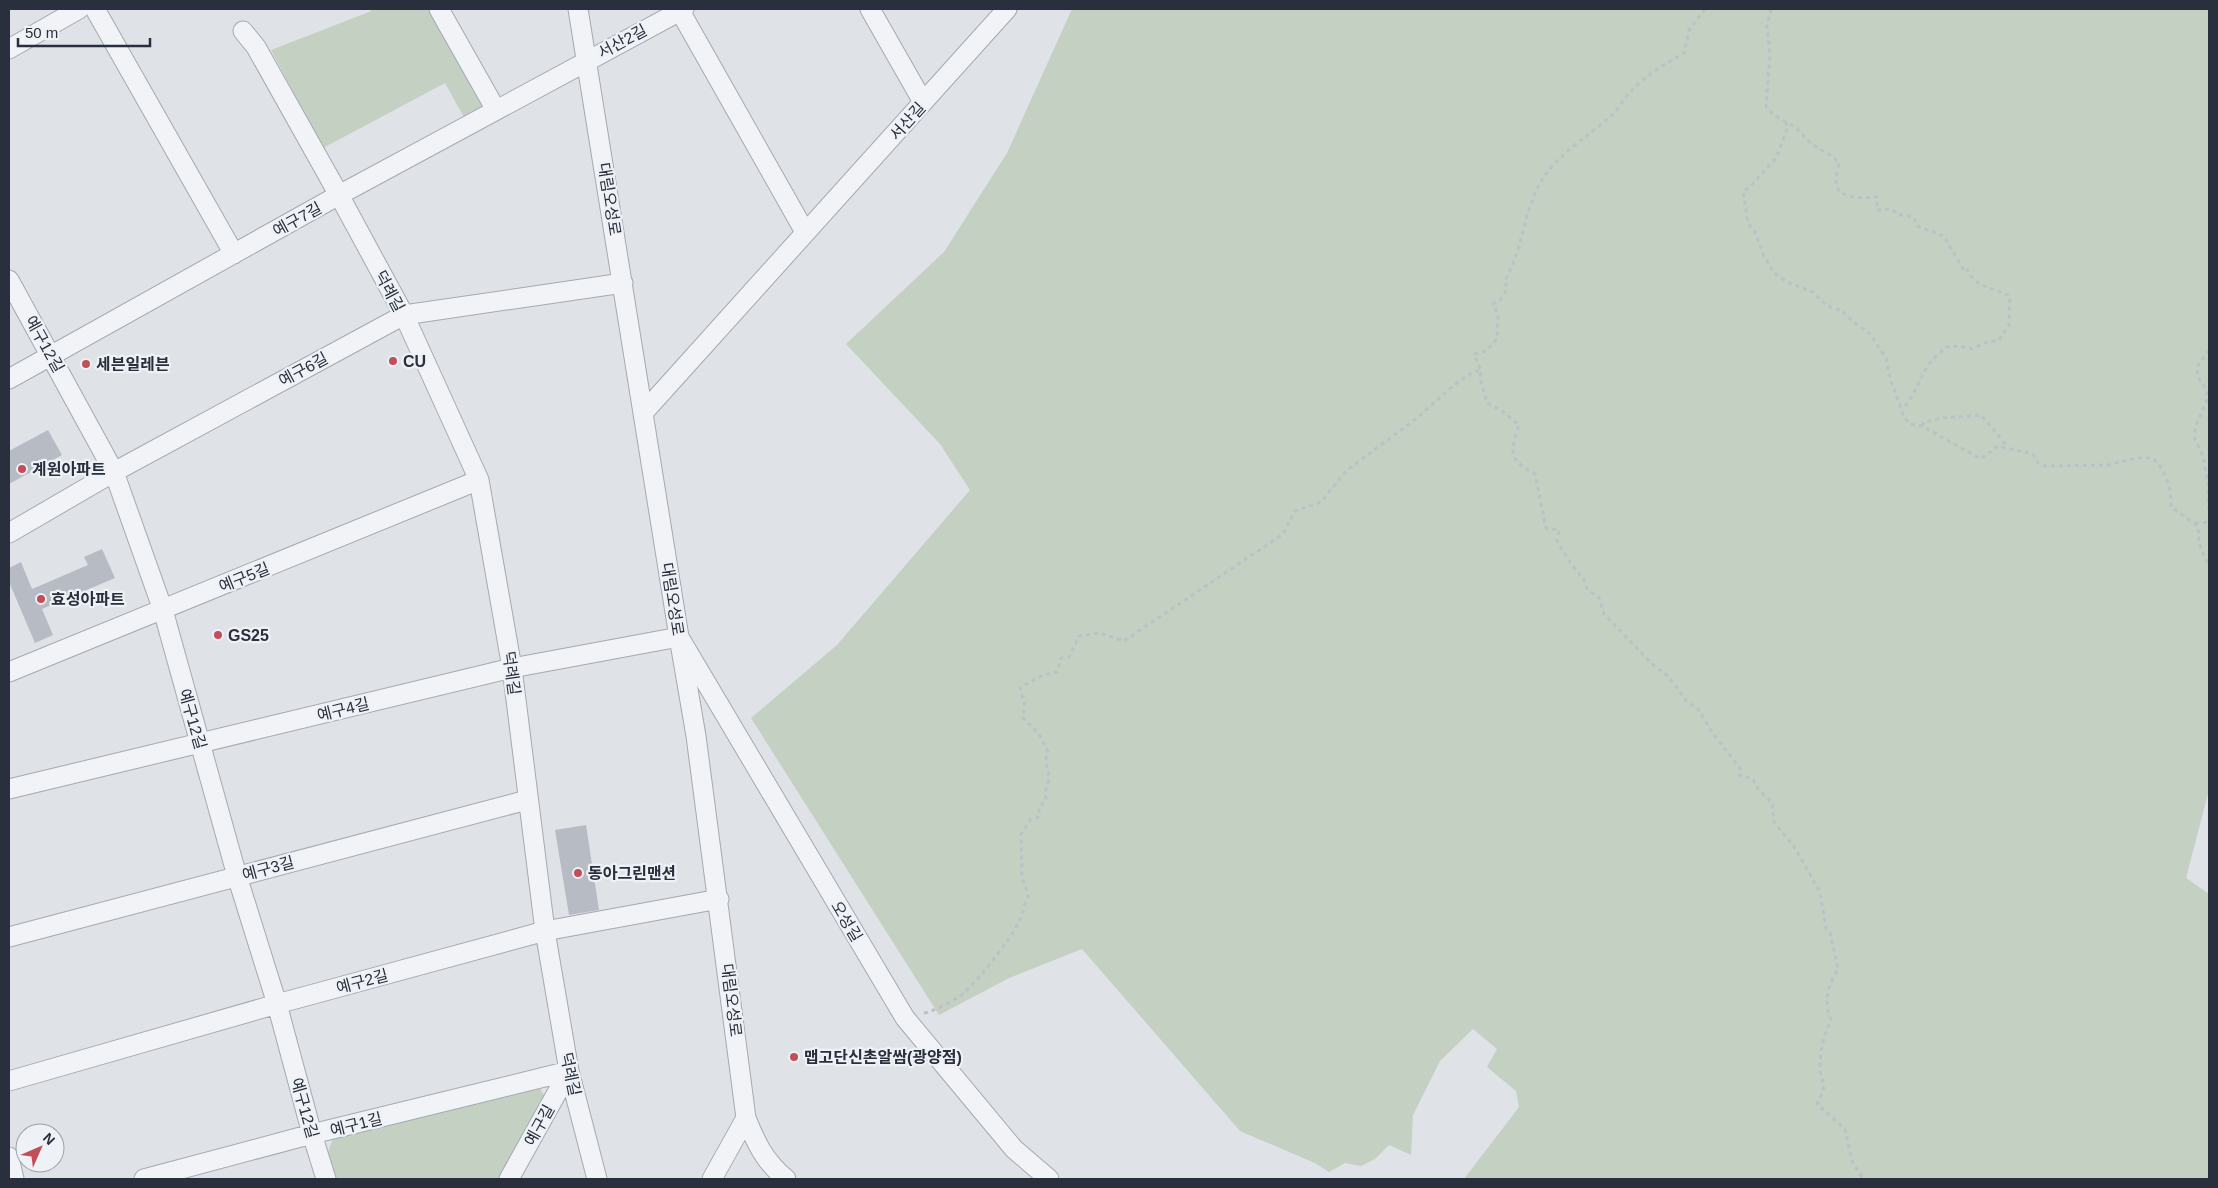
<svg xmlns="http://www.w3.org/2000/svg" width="2218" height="1188" font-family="Arial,'Noto Sans KR',sans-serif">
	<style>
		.green { fill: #c4d0c1 }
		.building { fill: #b7bbc3 }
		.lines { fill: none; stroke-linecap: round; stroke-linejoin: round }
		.minor-casing { stroke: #a5a9b1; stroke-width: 21 }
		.path { stroke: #bdc0c6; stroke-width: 3; stroke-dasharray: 4 4; stroke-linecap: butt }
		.minor { stroke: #f1f3f6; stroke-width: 19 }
		.poi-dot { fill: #c24e59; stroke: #eef1f5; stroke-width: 2 }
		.labels { text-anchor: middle; stroke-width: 4.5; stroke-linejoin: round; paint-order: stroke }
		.street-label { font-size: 16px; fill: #292f3d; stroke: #eef1f5 }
		.poi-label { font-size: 16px; font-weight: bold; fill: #292f3d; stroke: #eef1f5; text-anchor: start }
	</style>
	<rect width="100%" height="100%" fill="#dfe2e7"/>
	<path class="green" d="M373,9h59l56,95 -24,13 -19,-34 -122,65 -52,-98 98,-38z
		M1072,9h1137v781l-23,88 23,16v285h-745l55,-72 -3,-16 -29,-24 10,-18 -24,-20 -33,32 -27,54 -2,40 -22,-10 -14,14 -14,7 -16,-3 -16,9 -14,-9 -75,-32 -158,-182 -73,29 -70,37 -188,-297 86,-73 133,-155 -30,-46 -94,-100 98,-92 63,-99z
		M538,1085l7,12 -43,82h-166l-8,-27 5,-14z"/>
	<path class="building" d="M48,430l14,25 -53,29v-33z
		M102,549l13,29 -73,31 11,26 -18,8 -26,-61v-14l12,-6 11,27 56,-24 -4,-8z
		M586,825l13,85 -30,5 -14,-85z"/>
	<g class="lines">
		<g class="minor-casing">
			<path id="minor" d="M95,9l139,245
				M439,9l57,101
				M578,9l101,628 17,99 50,382c10,25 19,44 40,61
				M870,9l53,93
				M680,11l125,221
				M243,31l13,16 83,148 65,120 75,165 33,188 33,263 24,140 28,108
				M9,49l70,-40
				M9,280l105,192 49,138 74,266 40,128 35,130 14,45
				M9,379l330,-184 345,-186
				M644,412l363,-403
				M9,533l105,-61 290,-157 219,-32
				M9,672l470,-192
				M9,789l503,-121 167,-31 226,381 109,131 35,30
				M9,937l518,-137
				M9,1081l268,-77 268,-73 174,-32
				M9,1157l5,22
				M144,1179l168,-45 257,-63
				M509,1179l60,-108
				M712,1179l34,-61"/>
		</g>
		<path class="path" d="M1705,9l-16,21 -5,23c-19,11 -38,22 -53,38 -7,7 -12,17 -19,24 -24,22 -55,39 -72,68 -17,30 -17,67 -35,97l2,10 -7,10 -7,4 5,11 -1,24 -11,12 -12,3 7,17 -1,7 7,25 15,8 17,14c-9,28 -11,34 16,49l11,54 13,2 -2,11 14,23 12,14 4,11 12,9 5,16 48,50 17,13 18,25 11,7 16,26 26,33 -1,7 14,4 5,10 14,14 2,19 21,26 25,44 6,36 4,4 8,37c-10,17 -15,32 -7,51 -7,14 -11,30 -11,46 1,21 9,16 -3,38l28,25 7,32 11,18
			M1771,9l-4,17 3,29 -4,51c7,11 17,13 28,21 6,4 11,11 17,16 8,7 21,11 28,20 -1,6 -4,14 -3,20 2,17 29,15 41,14v13l14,-1 8,6h7l8,3 3,8 27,10 19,33 3,-2c8,21 26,20 44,29l-1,29 -10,15 -15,3 -12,6 -12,-3 -14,1c-6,6 -15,13 -19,20 -9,15 -13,30 -25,42
			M1785,122l3,5 -12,31 -26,29 -7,4 5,32 7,9 9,24 10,17 13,9 26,10 14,14 16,5 3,5 24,18 16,24 4,20 14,39 6,7 12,2 59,33 17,-13 35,8 5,9 7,3 63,-1 28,-7h16c13,9 20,32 19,49l24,17 5,11 -2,6 11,25
			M2209,350l-11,15 -1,11 10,14v10l-12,28v11l8,17 5,27 1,30
			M1922,426l2,-4 18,-4 39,-3 26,31
			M2195,523l14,-1
			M924,1013c8,-1 34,-14 41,-21 16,-16 44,-50 54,-70 4,-8 5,-18 9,-26l-6,-20 -1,-42 10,-15 8,-2v-9l7,-9c-2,-12 2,-12 3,-21 0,-10 -6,-15 -1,-26l-9,-18 -17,-17 3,-11 -5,-18c12,-8 23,-14 37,-16l4,-14 8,-1 10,-21 21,-3 24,8 159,-107 12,-23 26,-9 25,-31 71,-53 37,-33 20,-14h7"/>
		<use href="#minor" class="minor"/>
	</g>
	<g class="poi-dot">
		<circle cx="393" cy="361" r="5"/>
		<circle cx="86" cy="364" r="5"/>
		<circle cx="22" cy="469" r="5"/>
		<circle cx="41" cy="599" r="5"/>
		<circle cx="218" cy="635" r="5"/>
		<circle cx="578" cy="873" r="5"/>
		<circle cx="794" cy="1057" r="5"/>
	</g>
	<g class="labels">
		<g class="street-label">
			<text transform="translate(622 41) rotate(-28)" y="6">서산2길</text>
			<text transform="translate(907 121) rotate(-48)" y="6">서산길</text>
			<text transform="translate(610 199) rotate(81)" y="6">대림오성로</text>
			<text transform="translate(297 219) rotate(-29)" y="6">예구7길</text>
			<text transform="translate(390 291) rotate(62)" y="6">덕례길</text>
			<text transform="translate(45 344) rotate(61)" y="6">예구12길</text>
			<text transform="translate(303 369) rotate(-28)" y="6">예구6길</text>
			<text transform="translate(244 577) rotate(-22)" y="6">예구5길</text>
			<text transform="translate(673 599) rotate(81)" y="6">대림오성로</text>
			<text transform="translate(512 673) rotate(82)" y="6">덕례길</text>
			<text transform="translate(343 709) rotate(-14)" y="6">예구4길</text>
			<text transform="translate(193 719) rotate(74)" y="6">예구12길</text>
			<text transform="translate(268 868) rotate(-15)" y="6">예구3길</text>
			<text transform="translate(847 921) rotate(59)" y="6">오성길</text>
			<text transform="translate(362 981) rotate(-15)" y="6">예구2길</text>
			<text transform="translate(732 1000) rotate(83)" y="6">대림오성로</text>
			<text transform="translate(571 1074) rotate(78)" y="6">덕례길</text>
			<text transform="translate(305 1108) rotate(74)" y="6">예구12길</text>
			<text transform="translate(356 1124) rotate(-14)" y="6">예구1길</text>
			<text transform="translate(539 1125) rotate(-61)" y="6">예구길</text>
		</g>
		<g class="poi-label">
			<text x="403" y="367">CU</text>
			<text x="96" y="370">세븐일레븐</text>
			<text x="32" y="475">계원아파트</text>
			<text x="51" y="605">효성아파트</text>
			<text x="228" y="641">GS25</text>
			<text x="588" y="879">동아그린맨션</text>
			<text x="804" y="1063">맵고단신촌알쌈(광양점)</text>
		</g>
	</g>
	<rect width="2218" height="1188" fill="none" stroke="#292f3d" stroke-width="20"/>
	<g transform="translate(40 1148) rotate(45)"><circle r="24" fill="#eef1f5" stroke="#9fa3ab"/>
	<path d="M0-4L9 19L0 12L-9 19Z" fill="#c24e59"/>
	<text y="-8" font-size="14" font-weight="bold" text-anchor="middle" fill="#292f3d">N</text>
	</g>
	<path d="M18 38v8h132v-8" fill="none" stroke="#292f3d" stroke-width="2.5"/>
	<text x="25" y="38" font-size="15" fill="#292f3d" stroke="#eef1f5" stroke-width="4" paint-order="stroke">50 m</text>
</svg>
